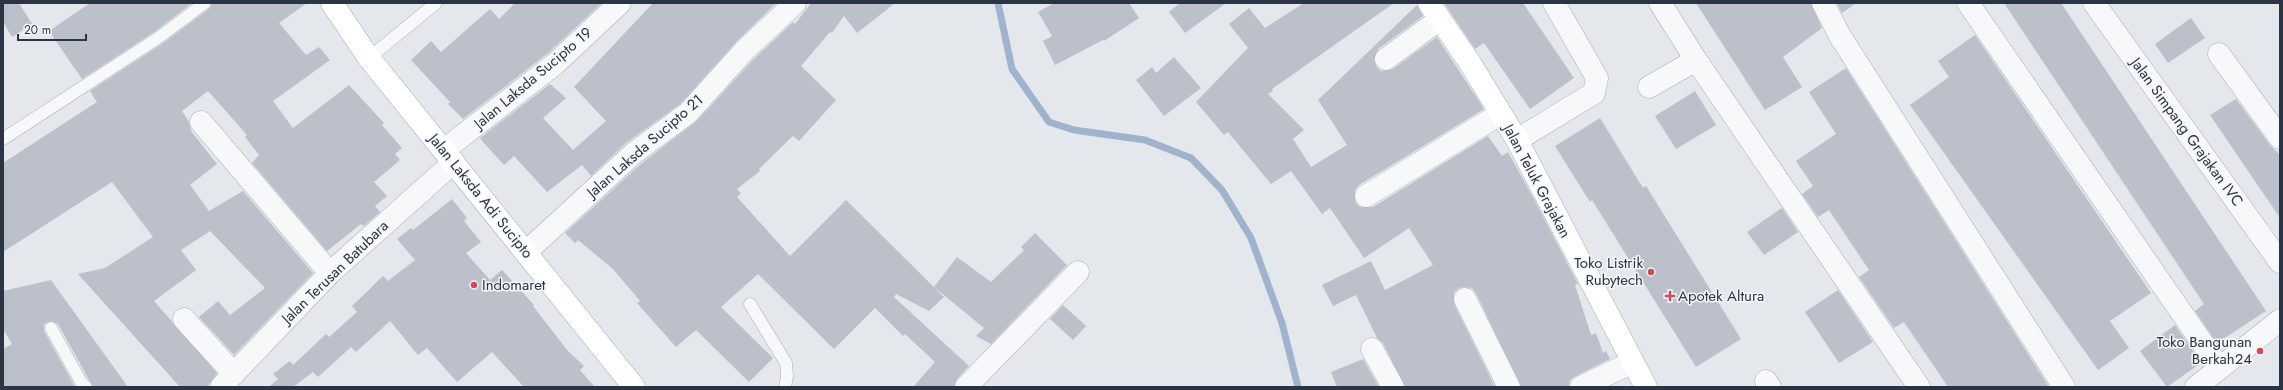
<svg xmlns="http://www.w3.org/2000/svg" width="2283" height="390" font-family="Jost,sans-serif">
	<style>
		.lines { fill: none; stroke-linecap: round; stroke-linejoin: round }
		.stream { stroke: #9fb4cc; stroke-width: 7 }
		.building { fill: #bbc0ca }
		.lane-casing { stroke: #a9aeb7; stroke-width: 13 }
		.street-casing { stroke: #a9aeb7; stroke-width: 23 }
		.secondary-casing { stroke: #a9aeb7; stroke-width: 23 }
		.primary-casing { stroke: #a3abb8; stroke-width: 23 }
		.lane { stroke: #f7f8fa; stroke-width: 12 }
		.street { stroke: #f7f8fa; stroke-width: 22 }
		.secondary { stroke: #fff; stroke-width: 22 }
		.primary { stroke: #fff; stroke-width: 22 }
		.poi-dot { fill: #d1495b; stroke: #f4f6f9; stroke-width: 1.5 }
		.labels { text-anchor: middle; stroke-width: 3; stroke-linejoin: round; paint-order: stroke }
		.street-label { font-size: 15px; fill: #2b3445; stroke: #f4f6f9 }
		.poi-label { font-size: 15px; fill: #2b3445; stroke: #f4f6f9; text-anchor: end }
	</style>
	<rect width="100%" height="100%" fill="#e4e7ec"/>
	<g class="lines">
		<path class="stream" d="M998,3l14,66 37,53 25,8 71,10 46,18 31,32 29,48 31,85 16,64"/>
	</g>
	<path class="building" d="M3,3h16l13,21 -20,13 -9,-15z
		M90,3h102l-38,29 -72,47 -33,-48z
		M212,3h95l-28,20 27,32 13,-8 11,13 -57,41 20,27 56,-43 35,38 -2,2 20,23 -7,6 5,6 -26,22 13,14 -12,10 5,6 -16,14 -3,-2 -34,27 -75,-88 7,-8 -14,-18 2,-2 -39,-44 -26,20 7,11 2,9 26,33 -27,21 19,26 34,-20 70,82 -79,82 -35,-38 19,-16 12,14 35,-27 -55,-57 -29,19 15,20 -42,31 63,72 -10,14h-27l-102,-113 27,-6 48,-31 -41,-55 -109,70v-89l94,-61 -7,-11 72,-47 47,-35z
		M515,3h87l-55,51 -84,65 -15,-15 2,-2 -39,-42 20,-19 10,11 49,-43 9,10z
		M653,3l122,1 -40,39 -55,61 -54,39 -35,33 -9,-11 -35,27 -33,-36 -10,9 -21,-23 -3,-4 70,-54 16,14 -23,20 30,32 33,-29 -32,-34z
		M811,3h84l-38,30 -13,-17 -12,17 -2,-1 -29,34 35,34 -37,41 -6,-5 -34,33 1,2 -23,18 4,4 -4,4 53,59 56,-56 98,97 -15,14 -33,-17 -2,3 75,69 -12,13 -3,8h-41l22,-25 -30,-28 -2,2 -28,-28 -41,41 -76,-75 -37,33 52,51 -24,24 -53,-52 -20,17 -39,-44 3,-2 -27,-32 -35,-29 -3,3 -10,-10 77,-70 55,-42 56,-61 40,-38 2,2z
		M1054,3h75l10,15 -35,23 -1,-1 -48,25 -12,-24 9,-5 -14,-24z
		M1180,3h46l-41,30 -16,-21z
		M1304,3h90l-122,86 1,2 -5,3 36,36 -11,9 18,28 36,-22 -29,-45 99,-95 6,11 -45,33 -4,11 2,6 5,5 12,-2 44,-32 47,72 -125,76 -4,5v12l5,5h13l115,-71 14,20 6,-4 26,47 43,83 1,2 -3,1 16,50 5,-2 7,20 3,-2 4,8 -34,17 -6,4 -1,7h-48l-45,-94 -4,-5 -7,-1 -6,1 -5,4v12l41,83h-90l-22,-44 -6,-5 -21,-43 -23,11 -11,-21 49,-24 14,29 48,-25 -24,-37 -45,30 -34,-50 -8,6 -31,-43 -20,13 -43,-52 -4,3 -28,-33 52,-54 -19,-24 20,-16 16,20z
		M1444,3h79l51,75 -44,31 -46,-66 -9,6z
		M1696,3h115l11,25 -39,29 19,30 -37,23z
		M1837,3h19l-14,10z
		M2004,3h57l205,308 -49,32 -22,-32 9,-7z
		M2191,18l14,20 -37,25 -13,-19z
		M1975,35l176,258 -41,28 19,27 -31,22 -188,-265 39,-28 -11,-16z
		M1174,57l27,31 -37,28 -28,-36 16,-13 4,6z
		M1846,68l203,319h-101l-44,-65 -10,6 -35,-51 10,-7 -40,-60 -11,7 -16,-23 11,-8 -17,-25 40,-27 -27,-42z
		M1695,91l21,34 -40,24 -21,-33z
		M2236,99l34,46 10,10v63l-70,-103z
		M1600,118l43,70 3,-2 95,153 -45,28 -104,-167 -2,2 -35,-56z
		M452,199l15,19 -3,3 17,21 -15,11 24,27 12,-10 32,35 -1,1 35,45 16,15 -4,4 15,17h-71l-32,-35 -35,30 -30,-34 -9,7 -28,-34 -34,31 -5,-5 -33,30 -5,-5 -20,15h-24l9,-8 -5,-5 17,-13 3,4 33,-31 3,3 28,-25 -5,-6 31,-30 5,5 27,-21 -18,-21 14,-11 2,2z
		M1782,208l16,24 -34,23 -17,-23z
		M1035,233l32,32 -76,79 -15,-8 8,-8 -50,-41 23,-30 34,25 33,-32 -3,-3z
		M51,280l77,107h-35l-35,-63 -7,-3 -7,3v7l31,56h-72v-38l9,-5 -9,-15v-38z
		M1838,290l35,52 -34,21 -34,-51z
		M1063,305l23,21 -13,14 -23,-21z
		M2175,325l26,38 -34,24 -27,-36z
		M1363,359l16,28h-42l-6,-15z"/>
	<g class="lines">
		<g class="lane-casing">
			<path id="lane" d="M369,58l67,-55
				M3,139l155,-101 47,-35
				M750,304l36,59 1,13 -2,11
				M51,328l30,54 5,5"/>
		</g>
		<g class="street-casing">
			<path id="street" d="M1660,3l36,57 223,327
				M1823,3l17,33 224,351
				M1968,3l251,364
				M2094,3l186,259
				M2219,54l61,84
				M1386,59l54,-40
				M1649,87l47,-27
				M201,122l129,151
				M1517,140l77,-47 3,-15 -43,-75
				M444,150l111,-86 65,-61
				M1366,196l134,-82
				M526,252l108,-99 54,-40 56,-62 51,-48
				M1465,299l44,88
				M184,319l50,55
				M1372,349l21,38
				M1766,381l4,6
				M221,387l109,-114 124,-111
				M966,387l112,-115
				M1581,387l52,-25
				M2196,387l84,-67"/>
		</g>
		<g class="secondary-casing">
			<path id="secondary" d="M1429,3l41,60 47,77 129,247"/>
		</g>
		<g class="primary-casing">
			<path id="primary" d="M332,3l37,55 265,329"/>
		</g>
		<use href="#lane" class="lane"/>
		<use href="#street" class="street"/>
		<use href="#secondary" class="secondary"/>
		<use href="#primary" class="primary"/>
	</g>
	<g class="poi-dot">
		<circle cx="1651" cy="272" r="4"/>
		<circle cx="474" cy="285" r="4"/>
		<path d="M1668 290h4v4h4v4h-4v4h-4v-4h-4v-4h4z"/>
		<circle cx="2260" cy="351" r="4"/>
	</g>
	<g class="labels">
		<g class="street-label">
			<text transform="translate(533 78) rotate(-40)" y="5">Jalan Laksda Sucipto 19</text>
			<text transform="translate(2187 132) rotate(54)" y="5">Jalan Simpang Grajakan IVC</text>
			<text transform="translate(645 146) rotate(-41)" y="5">Jalan Laksda Sucipto 21</text>
			<text transform="translate(1537 181) rotate(62)" y="5">Jalan Teluk Grajakan</text>
			<text transform="translate(481 196) rotate(51)" y="5">Jalan Laksda Adi Sucipto</text>
			<text transform="translate(335 272) rotate(-44)" y="5">Jalan Terusan Batubara</text>
		</g>
		<g class="poi-label">
			<text x="1643" y="268">Toko Listrik<tspan x="1643" dy="17">Rubytech</tspan></text>
			<text x="482" y="290" text-anchor="start">Indomaret</text>
			<text x="1678" y="301" text-anchor="start">Apotek Altura</text>
			<text x="2252" y="347">Toko Bangunan<tspan x="2252" dy="17">Berkah24</tspan></text>
		</g>
	</g>
	<rect width="2283" height="390" fill="none" stroke="#2b3445" stroke-width="8"/>
	<path d="M18 34v6h68v-6" fill="none" stroke="#2b3445" stroke-width="2"/>
	<text x="24" y="34" font-size="12" fill="#2b3445" stroke="#f4f6f9" stroke-width="3" paint-order="stroke">20 m</text>
</svg>
